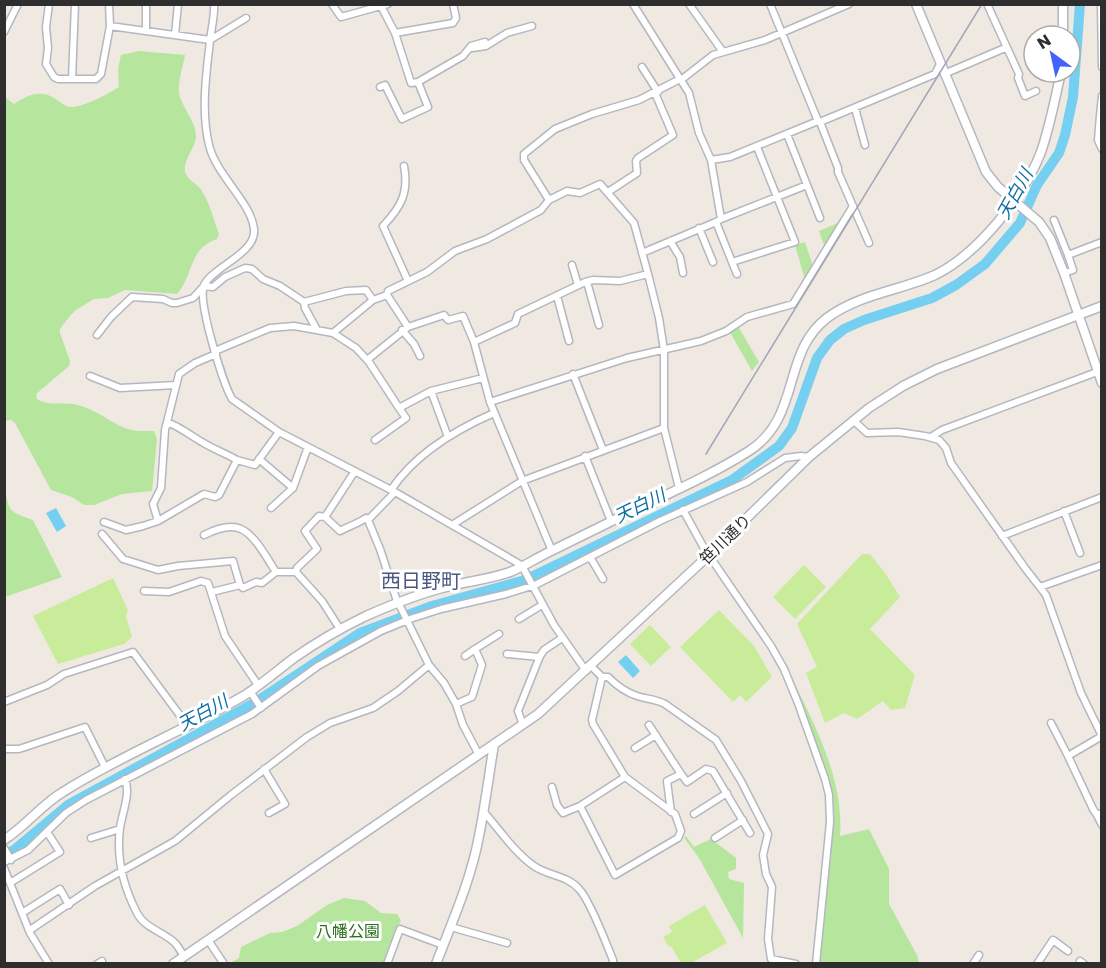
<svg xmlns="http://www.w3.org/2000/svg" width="1106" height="968" font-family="Poppins,'Noto Sans JP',sans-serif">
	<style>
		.green { fill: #b6e59e }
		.pitch { fill: #c9ec9a }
		.water { fill: #75cff0 }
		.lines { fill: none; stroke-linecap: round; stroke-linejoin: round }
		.river { stroke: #75cff0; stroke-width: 10 }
		.street-casing { stroke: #b4b7c1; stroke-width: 9 }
		.secondary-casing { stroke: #b4b7c1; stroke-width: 11 }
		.street { stroke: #fff; stroke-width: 6 }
		.secondary { stroke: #fff; stroke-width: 8 }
		.rail { stroke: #a3a6b8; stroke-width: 1.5 }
		.labels { text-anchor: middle; stroke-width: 6; stroke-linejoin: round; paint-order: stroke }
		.street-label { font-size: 16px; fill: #2e2e2e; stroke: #fff }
		.park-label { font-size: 16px; fill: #2c6e1b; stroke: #fff }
		.water-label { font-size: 18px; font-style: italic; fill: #0d6fa3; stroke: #fff }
		.quarter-label { font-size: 20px; fill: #4d5680; stroke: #fff }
	</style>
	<rect width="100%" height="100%" fill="#efe9e1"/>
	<path class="green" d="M139,51l46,4c-2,11 -7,26 -6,37 2,15 16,27 17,43 1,12 -16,28 -10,39 3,7 12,10 16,17 8,13 12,29 17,43l-2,5c-29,10 -23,36 -40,55l-52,-4 -17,8 -14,1 -18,11 -7,7 -9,12v4l10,28 -1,5 -33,28 1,5c13,8 27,2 41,6 17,4 32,17 47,23 10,4 19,3 29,3l3,8 -5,52 -30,3 -28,11h-10l-12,-8 -21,-7 -36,-67 -4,-3 -6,1v-324l9,7c12,-8 26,-15 40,-6 6,3 9,8 16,9 12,1 38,-13 49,-20l-1,-18 3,-14z
		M840,222l-15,26 -6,-17z
		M805,242l8,24 -8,14 -10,-35z
		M738,326l21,36 -7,9 -22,-39z
		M4,486c6,26 3,25 29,34l29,57 -57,20z
		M791,676c24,50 53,103 49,160l29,-7 20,40v35l28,51 2,8h-101l15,-145 -1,-22 -18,-52 2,-3z
		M686,836l8,11 17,-8 25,19v11l-8,3 1,7 15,4 -1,55 -44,-80 -15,-20z
		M344,898l21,3 16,12 16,1 4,7 -6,9 -12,33h-153l9,-5 2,-11 29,-14 12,-1 15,-6 30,-21z"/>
	<path class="pitch" d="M862,554h8l15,19 15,24 -30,32 45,46 -10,33 -14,2 -8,-9 -26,18 -13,-6 -19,10 -19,-50 11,-6 -20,-43z
		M804,565l22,22 -31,32 -22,-22z
		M113,578l15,32 -2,6 6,21 -8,7 -66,20 -25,-48z
		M719,610l35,36 18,31 -26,25 -6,-7 -7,7 -53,-55z
		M650,625l21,22 -20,19 -21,-22z
		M705,905l22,38 -36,20h-10l-10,-17 -2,1 -6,-10 9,-5 -3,-6z"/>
	<path class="water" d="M56,508l10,18 -9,6 -11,-19z
		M626,655l14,16 -7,7 -15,-16z"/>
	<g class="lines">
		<path class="river" d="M4,855l10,-5 54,-45 188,-103 104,-69 72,-27 93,-26 207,-100 47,-34 13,-18 25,-70 13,-18 14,-11 20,-9 68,-22 24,-13 29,-21 35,-41 17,-38 22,-32 6,-18 8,-38 7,-93"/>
		<g class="street-casing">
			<path id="street" d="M49,4l-3,23 2,21 -2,16 8,13 4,2h38l5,-5 9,-48 -1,-22
				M146,4v27
				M214,4c1,12 -3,25 -4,37 -4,34 -9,71 -1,104 7,30 42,57 45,84 3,24 -40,37 -50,56 -7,16 19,98 28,114l47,33 116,60 121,70 6,4 32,59 32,46
				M332,4l9,13 47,-13
				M380,4l15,29 16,50 7,-1 10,25 -26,12 -17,-34 -5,2
				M633,4l56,89 10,40 12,27 10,59 -5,3 -74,31
				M689,4l34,48
				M770,4l48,117
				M1101,4l1,63
				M988,6l31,68 -1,4 7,18 11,-5
				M110,26l100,14 36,-22
				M4,32l14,-28
				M395,33l58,-10 3,-5 -3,-14
				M175,35l3,-31
				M472,48l14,-2 21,-13 25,-7
				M642,67l16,25
				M944,74l61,-26
				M72,79l3,-75
				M681,80l32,-25 52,-15 84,-36
				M418,82l45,-26 8,-10 14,-4
				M855,108l10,37
				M1102,115l-2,1 -2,24 4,9
				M1100,116l2,-20
				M820,122l18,46v4l31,71
				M787,134l33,84
				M711,160l19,-3 88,-36 2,1 115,-48 5,-10
				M404,166c5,27 -3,41 -21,60l25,55
				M608,192l29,-19 -1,-12 2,-3 35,-23 -18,-42
				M549,200l-25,-40v-6l31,-25 37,-15 47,-14 41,-21
				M721,219l86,-34
				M1054,220l14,35
				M716,222l16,40 63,-20 -38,-95
				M699,228l14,34
				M670,241l10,16 3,16
				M732,262l5,12
				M572,265l6,20
				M1064,273l9,-3 -5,-15 34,-13
				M587,282l12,43
				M387,295l21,32 36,-12 4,5 15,-4 11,26 16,60 62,149
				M557,296l12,45
				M304,302l1,6 12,22
				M402,330l12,14 6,12
				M333,333l40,-33 14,-5 1,-4 39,-19 28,-21 32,-12 54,-29 8,-10 18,-9 13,2 20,-9 34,39 14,51 11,44 5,32v78l15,60
				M97,335l14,-18 21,-20 31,2 9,4h5l16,-5 11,-12 9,1 12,-10 20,-9 7,1 11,10 17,7 24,16 42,-11 20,-1 7,10
				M474,342l41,-19 3,-9 67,-32 8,-2 27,1 28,-7
				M215,351l55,-23 24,-2 39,7 23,15 13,14 30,46 32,-17 52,-13
				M367,360l41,-33
				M573,374l30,76
				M90,376l30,12 56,-3
				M431,391l17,46
				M490,402l137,-44 74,-17 25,-10 21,-14 46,-13 60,-98
				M853,420l14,13 31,-1 27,4 14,4 7,8 5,15 74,105 21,27 35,98 21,43 -34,20 -17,-33
				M167,422c13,5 23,13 35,20 11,7 23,11 35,18
				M931,437l11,-7 155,-58
				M375,440l31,-22 -7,-10
				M585,456l26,65
				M259,459l34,29
				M391,490c24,-36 64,-60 103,-77
				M271,508l22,-20 15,-41
				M683,510l21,38 67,98 13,23 14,34 27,76 4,16 1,27 -14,142
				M1064,511l16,42
				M325,517l15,14c9,-5 17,-7 26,-13l2,2 27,-28
				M368,520l12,29 16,49 33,67 15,18 12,21 7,21 16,30
				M158,521l-5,-17 8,-16 4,-58 14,-56 16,-11 21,-9
				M104,522l22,8 17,-4 15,-5 46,-27 11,3 4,-2 18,-35 18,5 24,-33
				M452,525l70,-44 142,-53
				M102,534l21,25 35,11 20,-4 55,-5 7,24
				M204,535c10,-5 26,-11 37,-6 14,6 27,31 35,43h20
				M1002,536l100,-39
				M590,557l13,22
				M1040,587l62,-22
				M144,591l25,1 32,-11 7,2 17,53 33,49
				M212,592l28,-7 3,3 13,-6 6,1 14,-11
				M519,619l23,-14
				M340,629l-18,-28 -26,-29 1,-4 20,-19 -12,-18 14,-15 6,1 30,-46
				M507,654l32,3
				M465,656l10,-7
				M591,666l11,11h6c9,9 17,15 29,19 9,3 19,3 28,8l51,36 25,41 27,53 -5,21 3,19 6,13 -4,52 3,20 25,5
				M602,677l-10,43 1,4 32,53 50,37 6,17 -3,7 -63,37 -35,-69 45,-29
				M250,691l11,17
				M4,702l43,-17 17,-11 69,-22 54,73
				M456,704l16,-7 10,-32 -7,-16 24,-15
				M523,725l-5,-14 22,-55 4,-6 18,-12
				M649,725l32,49 -14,7 4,31
				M635,748l21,-13
				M4,749h15l66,-22 20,40
				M1068,756l25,53 4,6 5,-2
				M264,769l21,35 -16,9
				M681,774l6,8 19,-13 7,2 37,62
				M125,779c6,15 -3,34 -5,49 -4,31 3,58 17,85 8,16 28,19 39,31 3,4 5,8 8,12
				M552,787l5,18 6,8 17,-7
				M483,811c16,18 31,41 51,55 14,10 33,9 45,23 11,11 27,54 34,71v4
				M694,814l33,-21
				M1097,815l5,10
				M91,838l29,-9
				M715,838l28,-18
				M4,848l7,12
				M4,862l24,-12 38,-37 20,-13 166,-86 66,-48 63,-35 29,-12 31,-10 65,-15 29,-9 125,-64 87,-39 38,-24 16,-2 8,1
				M4,868l26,65 19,31
				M10,883l50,-31 -13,-20
				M22,913l38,-24 9,16
				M451,927l56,16
				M30,930l65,-44 80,-45 56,-46 76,-58 23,-14 43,-15 25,-17 31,-26
				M208,940l16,24
				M1080,961l4,3
				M97,964l5,-3
				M387,964l13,-35 43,16
				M973,964l6,-9
				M1037,964l16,-24 15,11"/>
		</g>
		<g class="secondary-casing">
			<path id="secondary" d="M916,4l70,168 12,15 41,35 11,16 14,35 38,110
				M1063,4v32
				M4,840c22,-14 37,-35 59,-48 58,-37 123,-62 182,-97 17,-11 33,-25 49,-37 23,-16 47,-30 72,-42 27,-12 55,-23 84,-30 20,-5 41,-7 60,-14 13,-5 25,-13 37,-19 20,-10 41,-20 61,-30 47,-24 97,-44 141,-72 53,-34 32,-98 78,-133 32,-24 72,-27 108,-43 43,-21 89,-79 106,-123 9,-26 14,-53 20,-80
				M173,964l365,-250 171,-159 100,-98 60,-49 34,-22 34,-17 165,-63
				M436,964c16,-42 35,-84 43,-128 6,-30 10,-61 15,-92"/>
		</g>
		<use href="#street" class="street"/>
		<use href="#secondary" class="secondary"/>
		<path class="rail" d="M706,454l276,-450"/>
	</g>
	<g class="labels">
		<g class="street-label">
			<text transform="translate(725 539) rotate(-44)" y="6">笹川通り</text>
		</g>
		<g class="park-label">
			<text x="348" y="937">八幡公園</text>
		</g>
		<g class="water-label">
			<text transform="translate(1015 194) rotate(-61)" y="6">天白川</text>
			<text transform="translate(640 506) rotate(-26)" y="6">天白川</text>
			<text transform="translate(203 713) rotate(-29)" y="6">天白川</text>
		</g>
		<g class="quarter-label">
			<text x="421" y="588">西日野町</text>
		</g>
	</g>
	<rect width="1106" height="968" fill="none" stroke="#2e2e2e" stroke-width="12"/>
	<g transform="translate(1052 54) rotate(327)"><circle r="28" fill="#ffffff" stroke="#ababab" stroke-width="1.5"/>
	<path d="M0-4.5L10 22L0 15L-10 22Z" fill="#4264fb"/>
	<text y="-9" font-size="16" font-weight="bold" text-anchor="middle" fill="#2e2e2e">N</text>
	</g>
</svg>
